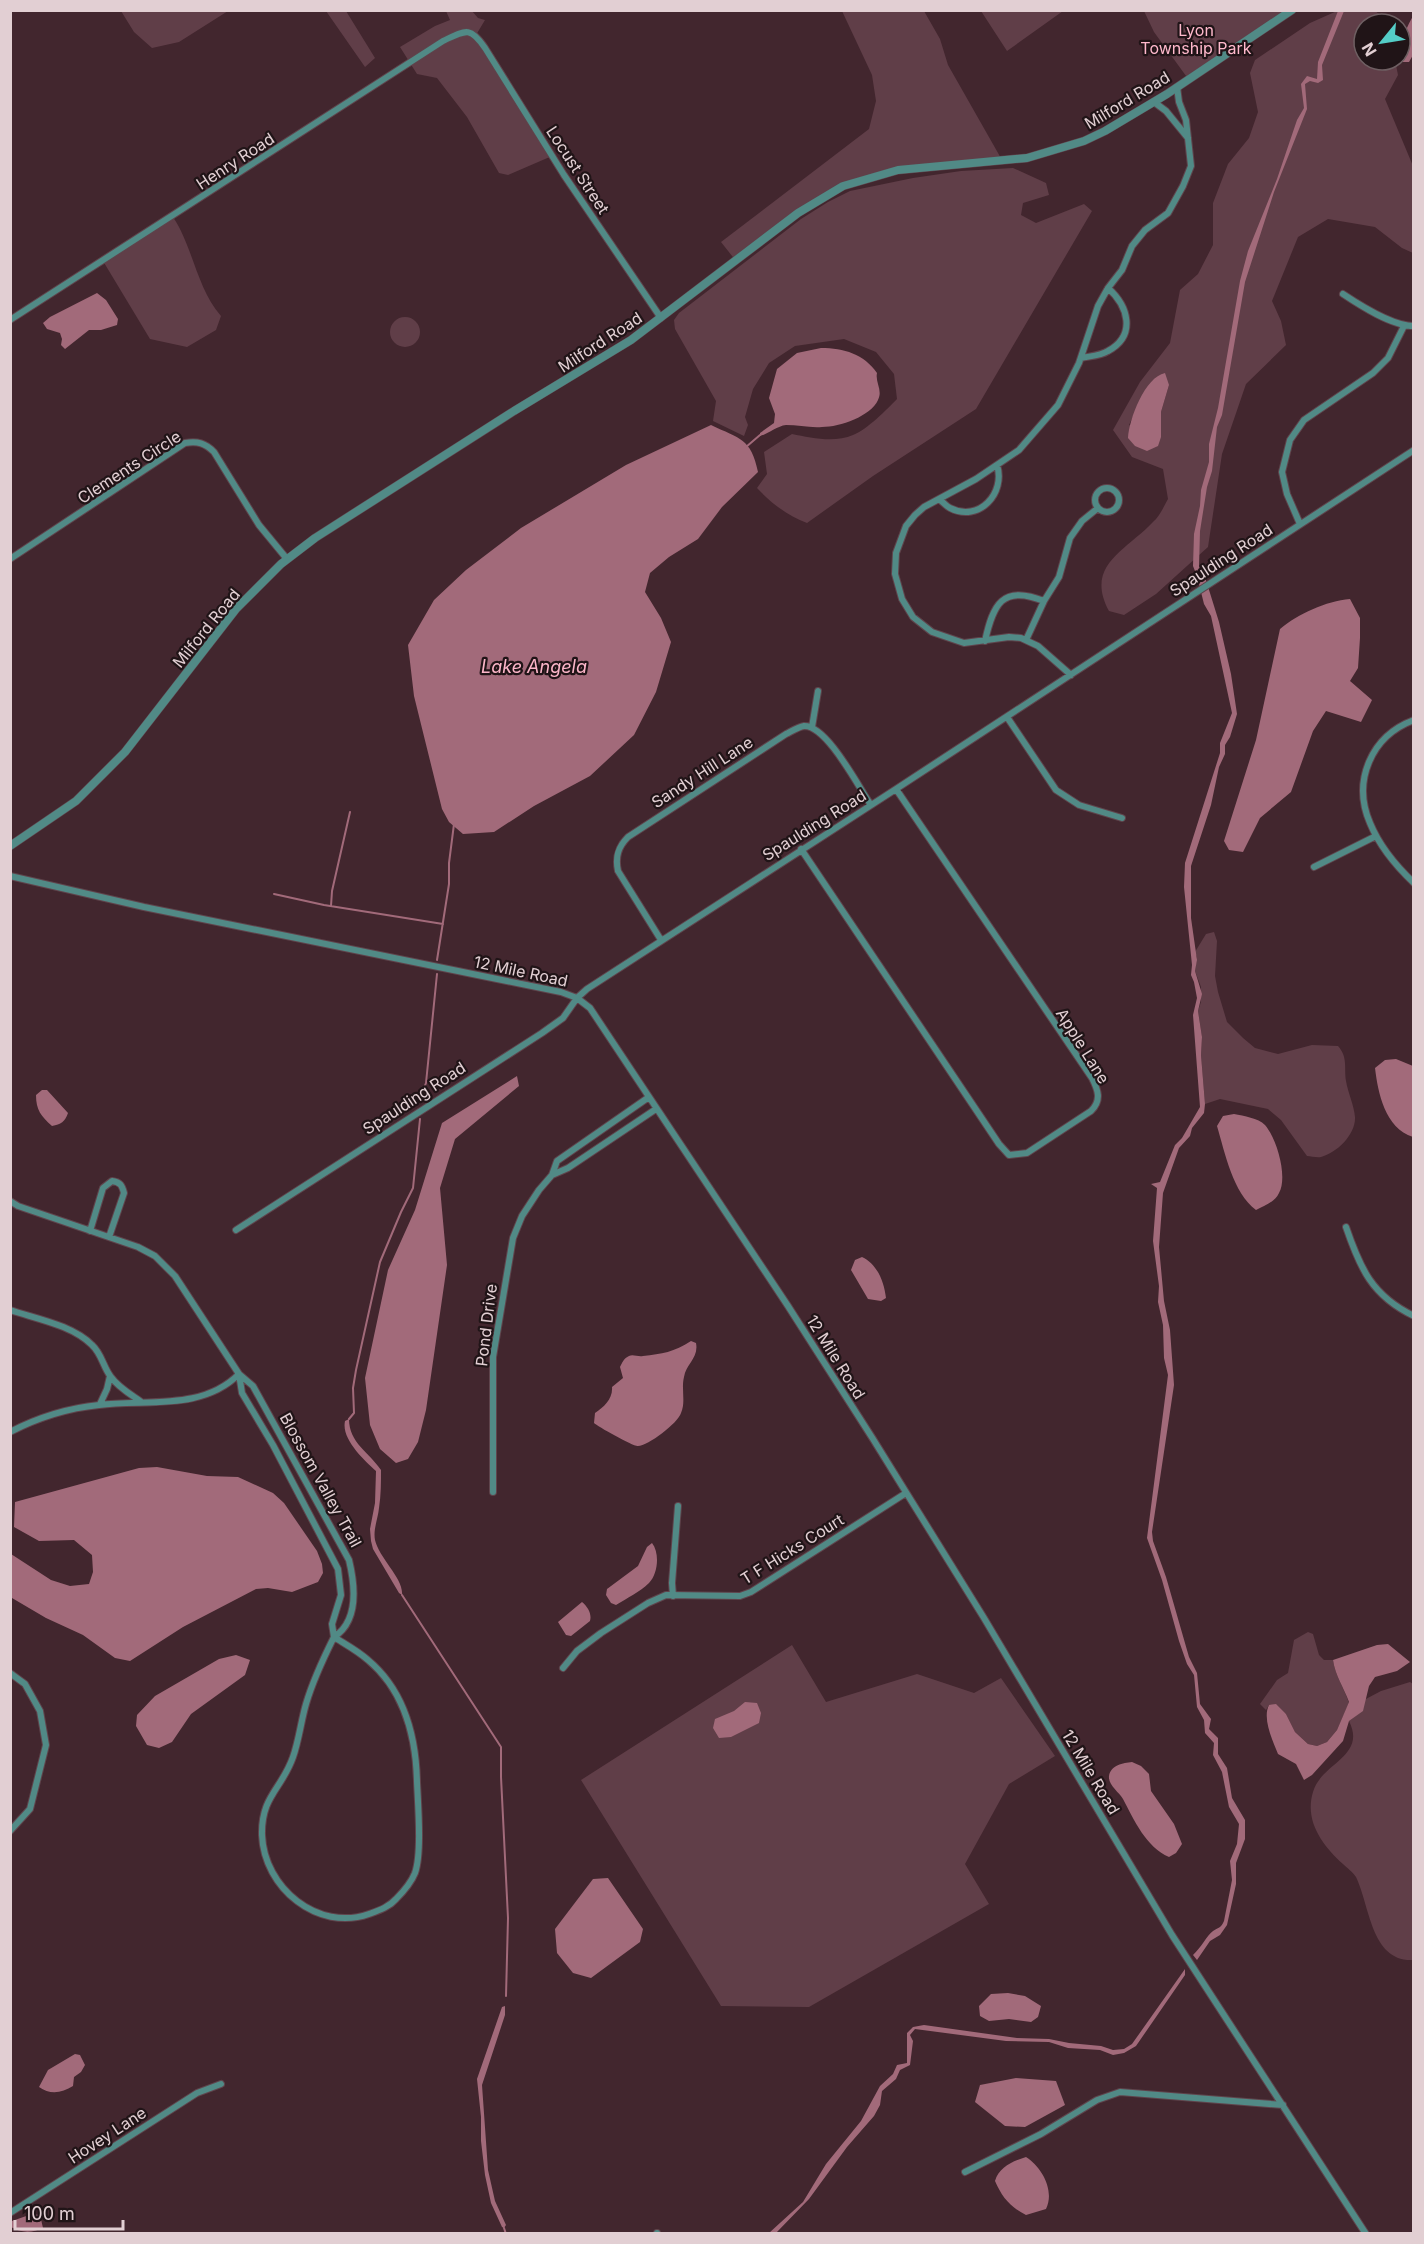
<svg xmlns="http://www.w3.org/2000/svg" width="1424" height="2244" font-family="Inter,sans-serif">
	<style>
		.green { fill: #603e48; fill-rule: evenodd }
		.water { fill: #a26a7a }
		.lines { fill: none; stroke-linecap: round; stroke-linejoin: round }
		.stream { stroke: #a26a7a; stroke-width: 2 }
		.minor-casing { stroke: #5f444c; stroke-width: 8 }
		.tertiary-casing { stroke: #5f444c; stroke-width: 9 }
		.minor { stroke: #518a86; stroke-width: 6 }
		.tertiary { stroke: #518a86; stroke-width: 8 }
		.labels { text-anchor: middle; stroke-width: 4.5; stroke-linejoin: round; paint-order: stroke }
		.park-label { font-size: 16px; fill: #ffb9cc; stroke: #201417 }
		.street-label { font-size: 16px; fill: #e2cfd3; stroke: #201417 }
		.water-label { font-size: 18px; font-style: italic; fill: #fcb6c9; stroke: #201417 }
	</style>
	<rect width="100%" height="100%" fill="#42262e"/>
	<path class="green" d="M121,11h107l-49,31 -27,6 -18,-16z
		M326,11h20l29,47 -10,9z
		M446,11h26l6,7 7,2 -9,15 76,121 -44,19 -9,-2 -32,-56 -30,-39 -20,-4 -17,-27 35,-21 15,-6z
		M842,11h82l16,28 8,26 54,95 -104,10 -55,16 -107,75 -15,-19 148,-113 7,-28 -4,-26z
		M981,11h82l-56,40z
		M1144,11h149l-104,69 -35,-48z
		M1337,11h38l11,8 1,5h-23v36h31l3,15 -13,24 28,67v87l-11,-5 -27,-21 -47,-8 -30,18 -26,64 9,20 5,24 -40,39 -24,70 -14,93 -52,47 -32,21 -15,-4c-25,-46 18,-61 44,-89 7,-6 11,-16 15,-23l-5,-30 -31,-12 -19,-27 27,-48 30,-39 10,-53 18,-16 15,-29v-42l15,-39 21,-26 9,-26 -8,-39 5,-13 55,-37zM1169,385l-8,27v25l-32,-12 10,-21z
		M1013,168l33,15 3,12 -26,8 -2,12 15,8 48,-19 8,7 -116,198 -103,67 -66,47c-19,-7 -36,-20 -50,-35l10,-14 -3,-22 28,-18c19,4 43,9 61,1 15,-6 33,-25 44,-36l-3,-25 -18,-22 -32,-13 -49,7 -26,17 -16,26 -8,28 3,8 -4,11 -31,-15 3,-20 -41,-72 -1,-9 5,-7 122,-94 27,-17 22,-11 63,-13 48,-7z
		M173,217c20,30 24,72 48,99l-5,14 -29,17 -37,-8 -47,-78z
		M390 332a15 15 0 1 1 30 0a15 15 0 1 1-30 0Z
		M1214,932l3,9 -2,35 3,16 9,30 16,16 12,10 23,6 34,-9 26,1c10,11 6,22 8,35 2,12 8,24 9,36 1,17 -18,36 -34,40 -4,1 -10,-1 -14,-1l-26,-36 -13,-11 -48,-10 -15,5 -4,-49 1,-18 -4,-26 3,-9v-15l-6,-16 2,-14 -2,-5 11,-18z
		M1308,1632l5,2 6,21 5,5h9c2,15 11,28 16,43l-12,27 -10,12 -10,4 -9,-2 -13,-12 -9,-18 -17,-9 -3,5 -6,-6 17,-24 11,-7 6,-33z
		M792,1645l34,57 91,-28 57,19 27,-15 54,78 -46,28 -44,80 24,40 -180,103 -88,-1 -140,-226z
		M1410,1682l3,2v276c-42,2 -43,-54 -57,-83 -3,-5 -9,-9 -13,-13 -20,-18 -39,-43 -30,-72 8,-29 54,-35 36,-71l13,-10 2,-11 17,-9z"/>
	<path class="water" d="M1338,11h6l-22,54 1,15 -5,3 -8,-2 -5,3 2,25 -33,83 -29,90 -23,133 -5,12 -5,44 -5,16 -7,44 -1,36 6,10 14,45 12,52 6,40 -7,23 -5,8v9l-6,13 -8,38 -20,61v52l6,42 -2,11 7,23 -4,17 4,26 -1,18 4,49 -1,9 -12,15 -2,8 -11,12 -16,45 -4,54 5,54 6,29 4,55 -22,147 1,9 13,36 23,80 8,16 3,31 11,15 -2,10 9,9v16l9,14 5,30 13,22v19l-9,24v21l-9,41 -7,10 -10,6 -13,19 -4,-5c8,-7 14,-20 20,-24 6,-4 8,-3 11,-10l8,-41 -2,-19 7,-17 2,-20 -10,-17 -7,-35 -9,-17 1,-12 -9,-10 -1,-13 -7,-13 -3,-32 -7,-11 -8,-23 -17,-61 -15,-42 21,-163 -4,-17 -1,-33 -5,-23 1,-16 -6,-45 4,-53 -6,-4 9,-2 15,-37 7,-7 18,-31 -7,-92 4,-17 -3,-16 -3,-7 1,-10 -8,-78 1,-24 35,-110v-10l12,-30 -21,-97 -7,-12 -7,-28 -4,-10 1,-32 6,-28 1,-16 8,-28v-18l9,-36 22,-127 8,-30 29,-72 20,-59 7,-12 -3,-24 6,-8 10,3 1,-17z
		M1413,16v39l-4,7h-6c-6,-13 3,-34 10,-46z
		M97,293l9,7 12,19 -1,6 -16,5h-12l-24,19 -4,-4 1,-6 -2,-6 -13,-4 -4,-6 7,-6z
		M821,348c23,0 43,6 56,25 -2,10 6,17 1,27 -7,16 -38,27 -56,27 -12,1 -24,-2 -36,-2 -9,1 -18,9 -26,11v-3l14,-10 1,-9 -6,-16 8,-29 20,-16z
		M1165,373l4,12 -8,27v25l-3,9 -11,5 -12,-5 -7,-8c1,-19 17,-61 37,-65z
		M711,425c29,14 40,13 47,47l-36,35 -24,32 -29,18 -19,16 -5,19 16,26 10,24 -15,50 -22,43 -44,41 -56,30 -40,26 -31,2 -14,-12 -7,-13 -28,-113 -6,-51 26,-45 32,-30 55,-42 105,-63z
		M1350,599l10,19v20l-2,30 -8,13 22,19 -11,22 -35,-11 -13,20 -22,61 -31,26 -17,34 -14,-2 -5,-9 32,-101 24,-111c18,-15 46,-28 70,-30z
		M1396,1059l17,7v71c-28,-9 -35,-44 -38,-69l10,-8z
		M517,1076l2,10 -64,53 -15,49 7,77 -21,145 -8,32 -10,17 -12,4 -16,-14 -10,-24 -5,-47 23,-108 27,-60 27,-87z
		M42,1090h5l21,23c-3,9 -7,11 -16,13 -11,-10 -16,-16 -16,-31z
		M1234,1114c10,2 24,4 31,11 12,14 23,52 14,68 -4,9 -15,13 -23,17 -23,-17 -31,-57 -39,-84l6,-10z
		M862,1257c15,7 22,24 24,41l-5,3 -13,-2 -17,-29 4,-10z
		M691,1341l5,2c3,15 -10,21 -12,34 -3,12 2,25 -3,36 -3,10 -33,33 -43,33 -4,1 -41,-20 -44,-23l1,-10c9,-6 18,-14 17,-26l11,-9 -3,-11c2,-4 4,-9 9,-11 4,-2 9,1 14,0 19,-2 31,-4 48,-15z
		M349,1419c0,24 20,33 32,51 0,12 0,25 -2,38 -1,11 -6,21 -4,32 4,18 29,39 27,55l-3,-2 -26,-44 -2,-8 -1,-12 5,-26 1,-32c-12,-11 -35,-32 -31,-50z
		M157,1467l50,9 31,1 35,16 11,10 33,48 5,13 1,9 -5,9 -26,10 -24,-4 -12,1 -73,38 -53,34 -15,-3 -32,-23 -37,-17 -34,-20 -1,-44 40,26 19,6 19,-2 4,-12 -1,-17 -18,-15 -35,1 -25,-14 1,-25 124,-34z
		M652,1543c8,10 6,31 -3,40 -9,9 -22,15 -33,22l-5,-2 -5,-8 1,-6 31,-23 9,-19z
		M582,1602c6,5 10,12 8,19l-19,15 -5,-1 -8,-13z
		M1388,1644l22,18 -13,9 -22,6 -6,9 -6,25 -14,10 -6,20 -31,34 -8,5 -8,-16 -18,-10c-5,-13 -16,-35 -9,-49l7,-1 10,10 9,18 13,12 9,2 10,-4 10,-12 12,-28c-5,-14 -14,-27 -16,-42l44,-15z
		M236,1655l14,5 -5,15 -54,39 -19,28 -13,6 -12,-3 -11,-19 1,-11 18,-19 64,-37z
		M745,1702l12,1 4,10 -2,10 -28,14 -12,1 -6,-10 2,-9 19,-8z
		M1132,1762l9,4 8,8 2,17 23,33 8,20 -6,9 -7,4c-23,-10 -35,-37 -46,-58 -4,-7 -15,-14 -14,-23 2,-11 14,-13 23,-14z
		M608,1878l35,51 -3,13 -49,36 -18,-5 -16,-20 -2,-24 38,-50z
		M1185,1969v6l-49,71 -12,7 -11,2 -13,-5 -32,-2 -19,-6 -43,-1 -91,-12 -5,6 3,6 -3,24 -10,5 -4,9 -14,12 -2,14 -6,11 -27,31 -38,52 -33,34h-7l34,-31 23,-38 35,-43 19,-35 13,-12 4,-9 10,-2v-30l6,-6 11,-2 93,13 32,1 20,4 32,3 12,4 11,-1 8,-5z
		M1008,1993l17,3 16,10 -3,11 -7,5 -22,-3 -20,2 -9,-5 -1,-10 12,-12z
		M505,2006v9l-23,70 6,85 7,31 11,24 -2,3 -2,-1 -11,-24 -6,-28 -4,-34v-24l-4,-38 25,-72z
		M75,2054l5,1 5,10 -4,7 -7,5 -1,9c-11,7 -23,9 -34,1l9,-17z
		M1016,2078l40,3 9,24 -40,22 -20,-1 -30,-24 5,-17z
		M1026,2157c16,10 29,34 20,52l-20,6c-16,-8 -24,-18 -31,-34 4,-14 18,-20 31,-24z
		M32,2214l8,1 3,13c-11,5 -22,5 -32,-1l1,-6z"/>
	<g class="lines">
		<path class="stream" d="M746,447l14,-12
			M274,894l50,11 119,19
			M331,906l1,-15 18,-79
			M437,960l12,-76v-21l5,-39
			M422,1093l4,-10 11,-109
			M349,1419l5,-6 -1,-25 3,-18 24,-108 21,-50 12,-24 7,-69
			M402,1595l99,152v30l7,141 -2,78
			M504,2228l2,6"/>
		<g class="minor-casing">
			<path id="minor" d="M1154,102l12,9 22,27
				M1343,294c18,12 49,32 71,32
				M10,320l433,-279c23,-11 27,-15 42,7l79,127 97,143
				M1081,358c9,-2 19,-2 27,-7 29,-16 20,-45 0,-63
				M1095 500a12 12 0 1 1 24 0a12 12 0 1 1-24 0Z
				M939,499c4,3 7,7 11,9 29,15 56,-15 47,-43
				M1300,524l-13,-30 -5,-22 8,-32 14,-20 69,-47 15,-15 16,-32
				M10,559l175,-116c13,-2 20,0 29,9l45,73 28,34
				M1026,640l18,-39 15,-24 11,-39 12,-17 16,-13
				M985,641c8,-36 17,-57 59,-40
				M1071,675l-33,-29 -17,-8 -12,-1 -45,6 -32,-11 -19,-15 -11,-18 -7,-25 1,-21 10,-27 9,-11 9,-8 52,-28 43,-29 39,-45 21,-42 19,-57 10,-18 14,-18 10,-24 13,-16 23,-17 15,-27 8,-20 -5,-46 -7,-18 -2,-15
				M1007,717l49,73 23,15 43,13
				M1414,720c-43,16 -62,61 -44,103 9,22 26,43 44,60
				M812,727l6,-36
				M801,849l198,295 10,11 18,-2 64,-42c11,-11 7,-21 1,-33l-196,-289
				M1314,867l62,-31
				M10,876l134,31 417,85 16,6 13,10 198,298 85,133 111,179 188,317 194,299
				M661,940l-43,-69c-3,-14 0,-24 10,-34l158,-103c6,-3 12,-7 18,-8 23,-1 55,62 67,79
				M552,1175l16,-7 88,-59
				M10,1201l8,5 120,41 17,9 20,20 64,98 14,12 96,174c6,25 10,61 -15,77l-2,-13 9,-29 -3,-26 -65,-124 -31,-52 -3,-19
				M1346,1227c14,41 26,69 68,89
				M236,1230l306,-197 21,-15 14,-20 10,-9 309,-200 518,-339
				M90,1231l13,-43 9,-7c8,1 10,4 12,12l-15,44
				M10,1310c27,9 62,15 82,35 10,9 11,22 19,32 7,10 19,17 29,24
				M100,1404l7,-15 3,-13
				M10,1432c27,-14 59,-24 89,-27 48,-6 103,6 140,-31
				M493,1492v-135l20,-119 9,-22 17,-26 13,-15 5,-14 92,-64
				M673,1596l-1,-13 6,-77
				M334,1637c11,7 24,14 34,23 37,31 48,76 49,122 1,23 5,71 -2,91 -4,10 -11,18 -19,26 -7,8 -16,11 -27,15 -51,18 -105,-26 -107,-79 -1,-39 20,-46 31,-78 6,-17 8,-36 13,-53 7,-24 17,-45 28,-67z
				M563,1668l14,-17 24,-18 47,-30 18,-8 74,1 11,-4 155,-99
				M10,1673l15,11 15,27 6,34 -16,64 -20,22
				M965,2172l76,-38 56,-34 23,-8 163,13
				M10,2213l187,-120 24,-9
				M657,2234v-1"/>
		</g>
		<g class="tertiary-casing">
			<path id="tertiary" d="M10,846l66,-45 49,-49 111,-143 45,-45 34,-26 199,-127 117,-71 167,-127 45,-27 55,-16 129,-12 57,-17 21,-10 62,-37 125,-84"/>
		</g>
		<use href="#minor" class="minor"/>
		<use href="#tertiary" class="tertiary"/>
	</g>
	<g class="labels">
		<g class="park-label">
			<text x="1196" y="36">Lyon<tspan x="1196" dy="18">Township Park</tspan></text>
		</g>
		<g class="street-label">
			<text transform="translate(1127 100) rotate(-31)" y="6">Milford Road</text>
			<text transform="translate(235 161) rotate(-33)" y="6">Henry Road</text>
			<text transform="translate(578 170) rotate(57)" y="6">Locust Street</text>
			<text transform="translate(600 342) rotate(-33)" y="6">Milford Road</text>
			<text transform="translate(129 467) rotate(-33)" y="6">Clements Circle</text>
			<text transform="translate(1221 560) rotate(-33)" y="6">Spaulding Road</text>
			<text transform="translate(206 628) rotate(-51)" y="6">Milford Road</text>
			<text transform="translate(702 772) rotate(-33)" y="6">Sandy Hill Lane</text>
			<text transform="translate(814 825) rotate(-32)" y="6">Spaulding Road</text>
			<text transform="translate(521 971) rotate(12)" y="6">12 Mile Road</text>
			<text transform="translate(1083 1046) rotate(58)" y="6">Apple Lane</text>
			<text transform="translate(414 1098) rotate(-33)" y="6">Spaulding Road</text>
			<text transform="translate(486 1325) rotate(-83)" y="6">Pond Drive</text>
			<text transform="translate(836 1357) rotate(58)" y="6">12 Mile Road</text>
			<text transform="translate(321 1480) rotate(61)" y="6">Blossom Valley Trail</text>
			<text transform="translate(792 1549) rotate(-32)" y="6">T F Hicks Court</text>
			<text transform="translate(1091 1772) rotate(59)" y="6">12 Mile Road</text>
			<text transform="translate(107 2135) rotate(-33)" y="6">Hovey Lane</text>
		</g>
		<g class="water-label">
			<text x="534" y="673">Lake Angela</text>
		</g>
	</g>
	<rect width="1424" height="2244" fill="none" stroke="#e2cfd3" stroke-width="24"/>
	<g transform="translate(1382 42) rotate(240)"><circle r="28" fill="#201417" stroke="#6e5f62" stroke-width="1.5"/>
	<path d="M0-4.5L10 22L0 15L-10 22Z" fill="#54cdc7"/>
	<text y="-9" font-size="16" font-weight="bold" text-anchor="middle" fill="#e2cfd3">N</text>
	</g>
	<path d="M15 2220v9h108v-9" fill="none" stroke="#e2cfd3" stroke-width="3"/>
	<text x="24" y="2220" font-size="18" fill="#e2cfd3" stroke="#201417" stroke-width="4.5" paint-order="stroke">100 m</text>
</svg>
